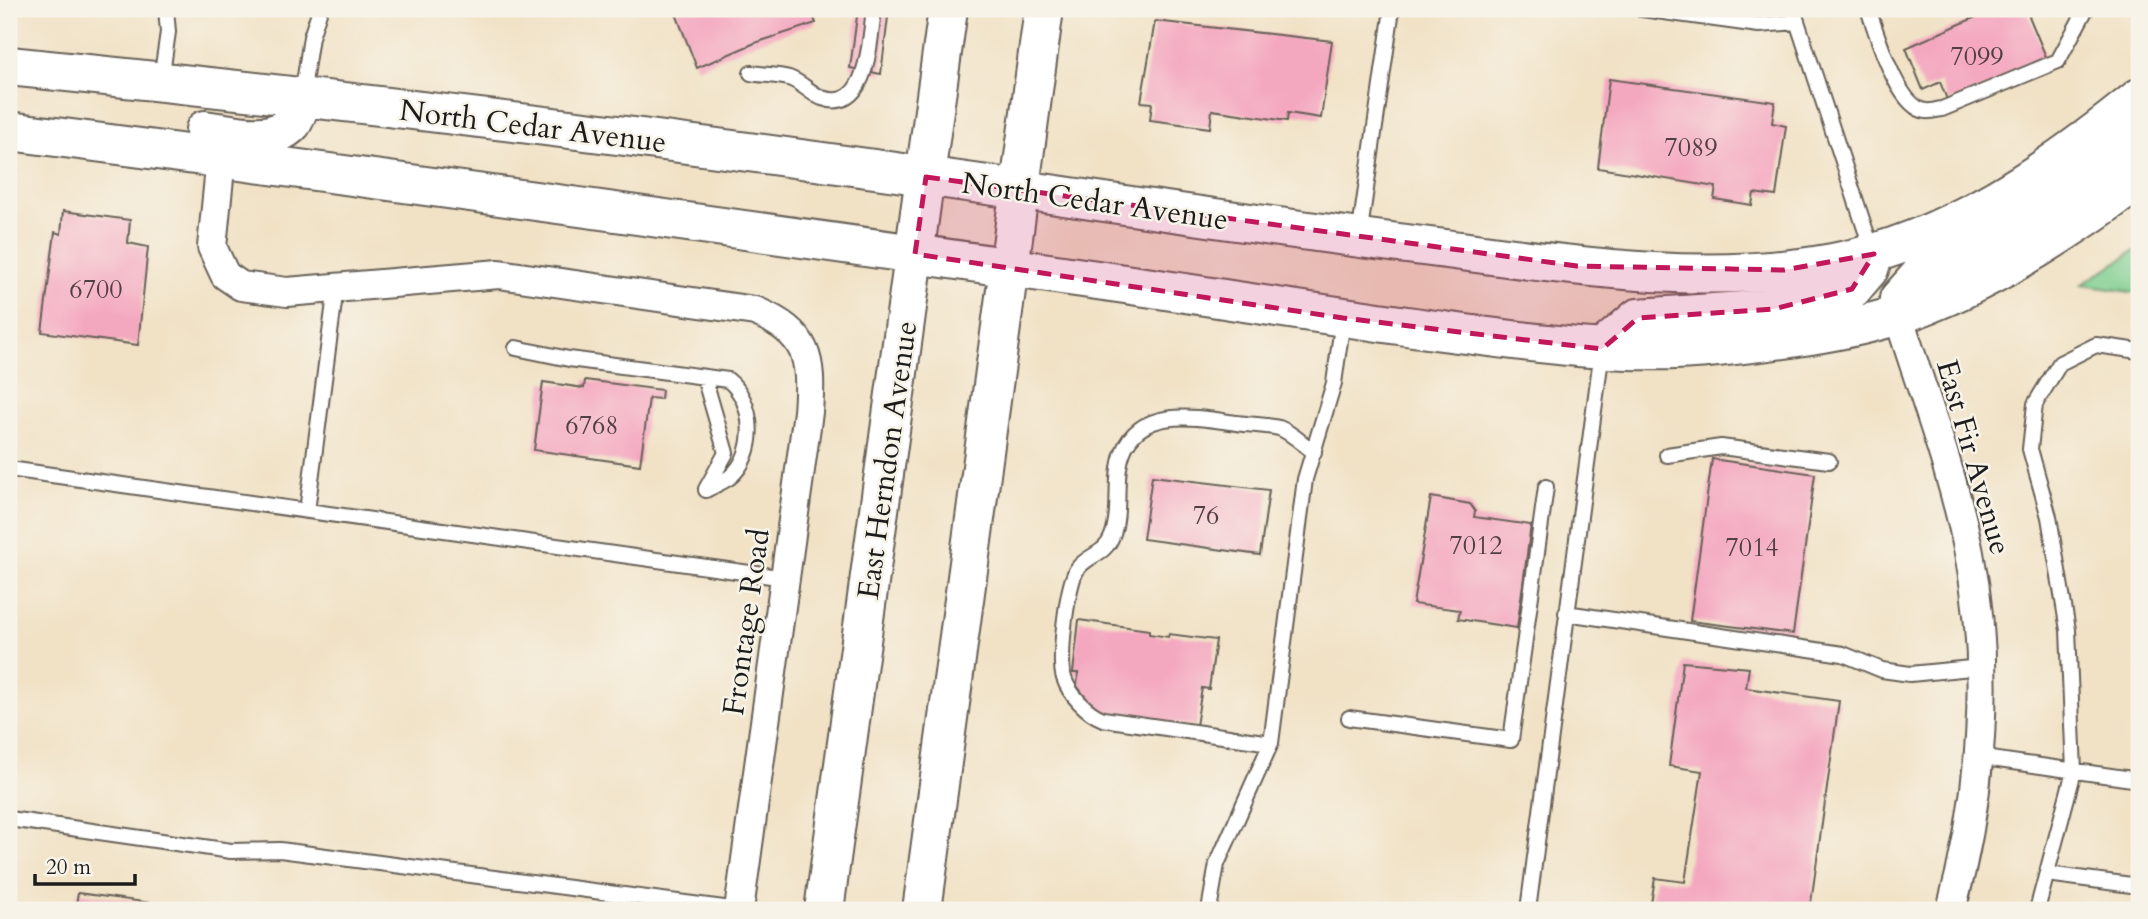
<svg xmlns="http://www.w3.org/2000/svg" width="2148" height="919" font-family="Cardo,serif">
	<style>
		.green { fill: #7bcd8e; stroke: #4c7455; stroke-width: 2 }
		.building { fill: #f4a8c0 }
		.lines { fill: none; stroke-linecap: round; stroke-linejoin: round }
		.lane-casing { stroke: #676158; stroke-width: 18 }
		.street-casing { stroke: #676158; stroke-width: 32 }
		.secondary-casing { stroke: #676158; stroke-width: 42 }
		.primary-casing { stroke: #676158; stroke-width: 42 }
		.lane { stroke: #fff; stroke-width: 14 }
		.street { stroke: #fff; stroke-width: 28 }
		.secondary { stroke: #fff; stroke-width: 38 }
		.primary { stroke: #fff; stroke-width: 38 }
		.marked { fill: #c2185b; fill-opacity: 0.2; stroke: #c2185b; stroke-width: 5; stroke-dasharray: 14 9; stroke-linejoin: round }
		.labels { text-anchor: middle; stroke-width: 5; stroke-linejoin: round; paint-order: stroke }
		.number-label { font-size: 26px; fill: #523f45 }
		.street-label { font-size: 30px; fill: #1c1c1c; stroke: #f7f3e8 }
	</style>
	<rect width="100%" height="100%" fill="#f7f3e8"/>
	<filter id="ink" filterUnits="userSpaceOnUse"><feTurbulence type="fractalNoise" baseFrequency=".0143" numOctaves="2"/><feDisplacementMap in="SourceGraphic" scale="14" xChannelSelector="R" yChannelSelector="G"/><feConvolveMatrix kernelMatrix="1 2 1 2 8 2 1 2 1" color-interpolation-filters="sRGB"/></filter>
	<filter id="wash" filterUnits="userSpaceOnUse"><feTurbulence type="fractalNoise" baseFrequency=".00686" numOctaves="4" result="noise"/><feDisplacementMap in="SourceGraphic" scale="28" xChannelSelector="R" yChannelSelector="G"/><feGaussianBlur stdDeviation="1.57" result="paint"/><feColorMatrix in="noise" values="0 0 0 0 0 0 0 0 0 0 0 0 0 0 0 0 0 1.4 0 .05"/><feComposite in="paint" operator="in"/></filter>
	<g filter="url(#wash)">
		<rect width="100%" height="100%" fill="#f1e2c6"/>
		<path class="green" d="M2139,248v45l-58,-8z"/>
		<g id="blocks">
			<path class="building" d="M681,9h129l6,14 -61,20 -58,25 -22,-57z
				M858,9h31l-8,65 -31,-6z
				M1994,9h32l23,55 -101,38 -8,-20 -17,8 -17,-42z
				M1155,21l177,20 -11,77 -33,-5 -1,8 -75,-11 -2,18 -60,-8 2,-17 -11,-1z
				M1609,79l166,23 -3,21 14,3 -10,70 -22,-3 -2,12 -38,-6 2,-12 -118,-19z
				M63,211l67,9 -2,23 20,4 -10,98 -96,-13 13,-100 6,2z
				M585,380l77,10 -1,9 -12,-1 -9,67 -106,-15 9,-68 41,6z
				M1712,459l103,15 -22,160 -103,-13z
				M1152,476l117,14 -9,65 -117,-16z
				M1431,497l39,7 5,7 -1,6 57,8 -14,103 -59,-9 2,-9 -47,-6z
				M1079,620l70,10v4l19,3 1,-3 47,6 -7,49 -7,-1 -6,38 -98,-13 -21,-27 1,-13h-5z
				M1683,662l66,6 -3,20 93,13 -29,209h-160l5,-32 30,4 17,-111 -33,-5z
				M78,893l117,16v1h-120z
				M283,905l28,4v1h-28z"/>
		</g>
	</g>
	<g filter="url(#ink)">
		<use href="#blocks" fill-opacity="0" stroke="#676158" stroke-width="2"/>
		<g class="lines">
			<g class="lane-casing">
				<path id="lane" d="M1642,9l117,16 38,-3
					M1793,9l79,241
					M1868,9c9,24 29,99 58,102 5,1 12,-2 16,-2l116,-48 28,-52
					M751,73c12,2 26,2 38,5 12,4 21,15 33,20 47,17 48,-62 52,-89
					M161,80l7,-48 -2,-23
					M302,96l9,-59 9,-28
					M1359,237l33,-228
					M516,348l53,11 159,21c27,21 30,74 2,97 -7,5 -17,9 -24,13
					M704,377l22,76 -20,36
					M1667,455l54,-8 108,14
					M9,469l776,109
					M307,511l29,-224
					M1566,613l277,41 39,16 28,4 71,-7
					M1349,718l162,22 35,-253
					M1271,743l-168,-24c-16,-6 -34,-25 -39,-41 -6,-17 3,-97 14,-110 10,-13 28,-14 34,-32 10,-25 1,-58 11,-84 18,-47 76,-34 114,-29 13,2 29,2 42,5 12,4 25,17 35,24
					M1977,757l162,23
					M9,819l222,32 49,-1 459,60
					M2047,874l92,12
					M1209,910l8,-46 54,-121 34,-264 29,-96 9,-64
					M1528,910l74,-560
					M2037,910l37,-139 -6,-141 -19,-113 -19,-68 5,-45 25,-41 36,-18 43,6"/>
			</g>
			<g class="street-casing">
				<path id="street" d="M221,158l-9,89 13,28 16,11 46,6 212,-18 256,37c54,22 57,48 53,101l-69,498
					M1898,315c25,79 55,157 71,238 23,117 13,244 -18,357"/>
			</g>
			<g class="secondary-casing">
				<path id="secondary" d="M9,66c350,35 700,78 1048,129 127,19 254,37 381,53 130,17 265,39 395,15 115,-22 216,-92 306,-165
					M205,130c26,3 66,16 87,-7 5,-6 7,-18 10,-26
					M9,131c370,47 740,99 1109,152 116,17 232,36 348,51 83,11 167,22 251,13 57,-6 130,-15 184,-33 87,-29 164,-81 238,-134
					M1898,315l1,-16 23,-26 79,-39 58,-36 80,-60
					M1602,349l36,-31 136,-9 78,-20 17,-20 5,-15"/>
			</g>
			<g class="primary-casing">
				<path id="primary" d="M824,910l124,-901
					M922,910l122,-901"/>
			</g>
			<use href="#lane" class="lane"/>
			<use href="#street" class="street"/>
			<use href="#secondary" class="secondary"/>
			<use href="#primary" class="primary"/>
		</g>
	</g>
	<path class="marked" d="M926,177l651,89 207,4 90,-16 -22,35 -78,20 -136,9 -36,31 -259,-31 -428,-64z"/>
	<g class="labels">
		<g class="number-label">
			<text x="1977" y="65">7099</text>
			<text x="1691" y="156">7089</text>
			<text x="96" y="298">6700</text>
			<text x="592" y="434">6768</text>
			<text x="1206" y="524">76</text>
			<text x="1476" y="554">7012</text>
			<text x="1752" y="556">7014</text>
		</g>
		<g class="street-label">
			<text transform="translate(533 126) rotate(7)" y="10">North Cedar Avenue</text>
			<text transform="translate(1095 201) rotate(8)" y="10">North Cedar Avenue</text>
			<text transform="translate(1974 457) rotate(74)" y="10">East Fir Avenue</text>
			<text transform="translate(887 460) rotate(-82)" y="10">East Herndon Avenue</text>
			<text transform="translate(746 622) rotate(-82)" y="10">Frontage Road</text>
		</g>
	</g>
	<rect width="2148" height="919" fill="none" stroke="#f7f3e8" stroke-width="35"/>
	<path d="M35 874v10h100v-10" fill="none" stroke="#1c1c1c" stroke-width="3.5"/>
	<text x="46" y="874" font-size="21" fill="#1c1c1c" stroke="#f7f3e8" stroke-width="5" paint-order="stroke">20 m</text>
</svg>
